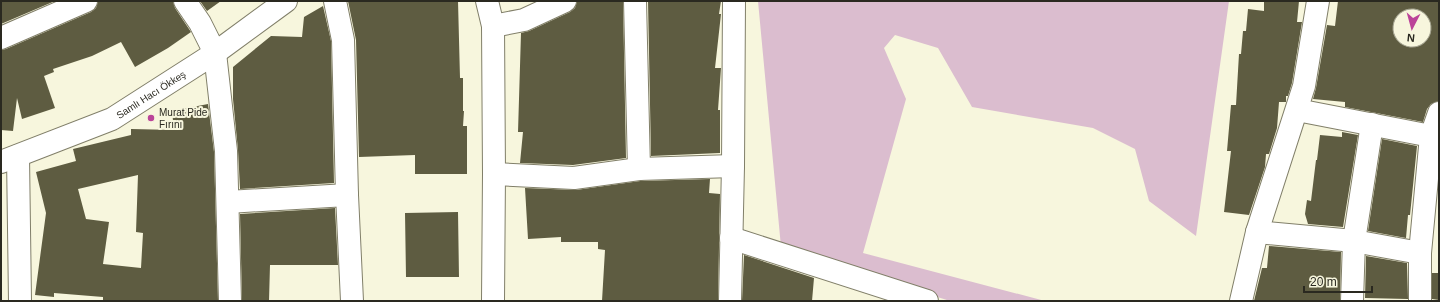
<svg xmlns="http://www.w3.org/2000/svg" width="1440" height="302" font-family="Arial,sans-serif">
	<style>
		.green { fill: #dbbdcf }
		.building { fill: #5e5c41; fill-rule: evenodd }
		.lines { fill: none; stroke-linecap: round; stroke-linejoin: round }
		.minor-casing { stroke: #817f69; stroke-width: 24 }
		.minor { stroke: #fff; stroke-width: 22 }
		.poi-dot { fill: #b49; stroke: #f7f6dd; stroke-width: 1.5 }
		.labels { text-anchor: middle; stroke-width: 4; stroke-linejoin: round; paint-order: stroke }
		.street-label { font-size: 10px; fill: #2a2920; stroke: #f7f6dd }
		.poi-label { font-size: 10px; fill: #2a2920; stroke: #f7f6dd; text-anchor: start }
	</style>
	<rect width="100%" height="100%" fill="#f7f6dd"/>
	<path class="green" d="M758,1h471l-33,235 -47,-35 -14,-52 -42,-21 -121,-21 -34,-59 -43,-13 -11,13 22,51 -43,154 182,48h-95l-169,-54z"/>
	<path class="building" d="M1,1h54l-54,23z
		M98,1h75l2,7 16,24 -23,16 -33,19 -14,-25 -29,14 -39,13 1,3 -10,4 11,32 -33,11 -5,-21 -4,33 -12,-1v-80l5,-1 85,-37 5,-4z
		M200,1h21l-14,10z
		M348,1h110l2,77h3v33h1l-1,15h4v48h-52v-19l-56,2 -3,-117z
		M577,1h46l3,157 -53,7 -53,-2 3,-31h-5l3,-99 8,-2 41,-19 5,-4z
		M648,1h73l-2,13h2l-6,54h6l-3,42h2v43l-69,3z
		M1264,1h35l-2,21h5l-10,61 -4,13h-2v6h-7l-2,26 -8,26h-3l-1,13 -16,48 -25,-3 7,-61h-4l4,-46h5l3,-51h2l2,-23h3l2,-22 16,2z
		M1338,1h101v100l-8,3 -4,5 -4,13 -78,-15v-5l-32,-3 3,-11 11,-63 8,1zM1400,16h24v24h-24z
		M323,6l8,35 3,142 -94,6 -2,-39 -5,-51v-32l38,-31 31,1 2,-20z
		M208,104l6,48 4,149h-115v-4l-49,-4v4l-19,-2 11,-82 -10,-41 40,-11 -3,-12 58,-14v-6l43,1 -2,-19zM138,175l-2,57 7,1 -2,35 -38,-4 6,-42 -23,-3 -8,-30z
		M1342,132l16,3 -15,92 -35,-3 -3,-10 2,-14 4,1 5,-41h1l3,-25 22,2z
		M1382,139l35,7 -7,69h-2l-2,23 -38,-7z
		M710,179l-1,14 11,1 -2,107h-116l3,-51 -7,-1v-7h-37v-5l-33,2 -3,-51 51,2 64,-9z
		M335,208l3,57h-68l-1,36h-27l-2,-87z
		M458,212l1,65h-53l-1,-64z
		M1269,246l72,6 -1,49h-86l8,-33h5z
		M744,255l70,23 -2,23h-70z
		M1366,256l41,7 1,36 -43,-1z
		M1432,273h7v27l-7,-1z"/>
	<g class="lines">
		<g class="minor-casing">
			<g id="minor">
				<path d="M185,1l15,22 15,30 11,98 4,150"/>
				<path d="M335,1l8,39 4,155 5,106"/>
				<path d="M487,1l6,25 1,148 -1,127"/>
				<path d="M635,1l4,168"/>
				<path d="M493,26l31,-6 41,-19"/>
				<path d="M1,38l85,-37"/>
				<path d="M1297,110l134,26"/>
				<path d="M18,156l2,145"/>
				<path id="s1" d="M1,162l111,-43 103,-66 71,-52"/>
				<path d="M494,174l80,4 65,-9 94,-3"/>
				<path d="M228,202l119,-7"/>
				<path d="M1257,232l97,9 66,12"/>
				<path d="M731,238l196,63"/>
				<path d="M730,301l3,-135 1,-165"/>
				<path d="M1241,301l16,-69 47,-146 14,-85"/>
				<path d="M1352,301l2,-60 18,-117"/>
				<path d="M1420,301v-48l11,-117 8,-23"/>
			</g>
		</g>
		<use href="#minor" class="minor"/>
	</g>
	<circle class="poi-dot" cx="151" cy="118" r="4"/>
	<g class="labels">
		<g class="street-label">
			<text dy="4" stroke="none"><textPath href="#s1" startOffset="165">Samlı Hacı Ökkeş</textPath></text>
		</g>
		<g class="poi-label">
			<text x="159" y="116">Murat Pide<tspan x="159" dy="12">Fırını</tspan></text>
		</g>
	</g>
	<rect width="1440" height="302" fill="none" stroke="#2a2920" stroke-width="4"/>
	<g transform="translate(1412 28) rotate(186)"><circle r="19" fill="#f7f6dd" stroke="#a5a491"/>
	<path d="M0-3L7 15L0 10L-7 15Z" fill="#bb4499"/>
	<text y="-6" font-size="11" font-weight="bold" text-anchor="middle" fill="#2a2920">N</text>
	</g>
	<path d="M1304 286v6h68v-6" fill="none" stroke="#2a2920" stroke-width="2"/>
	<text x="1310" y="286" font-size="12" fill="#2a2920" stroke="#f7f6dd" stroke-width="3" paint-order="stroke">20 m</text>
</svg>
